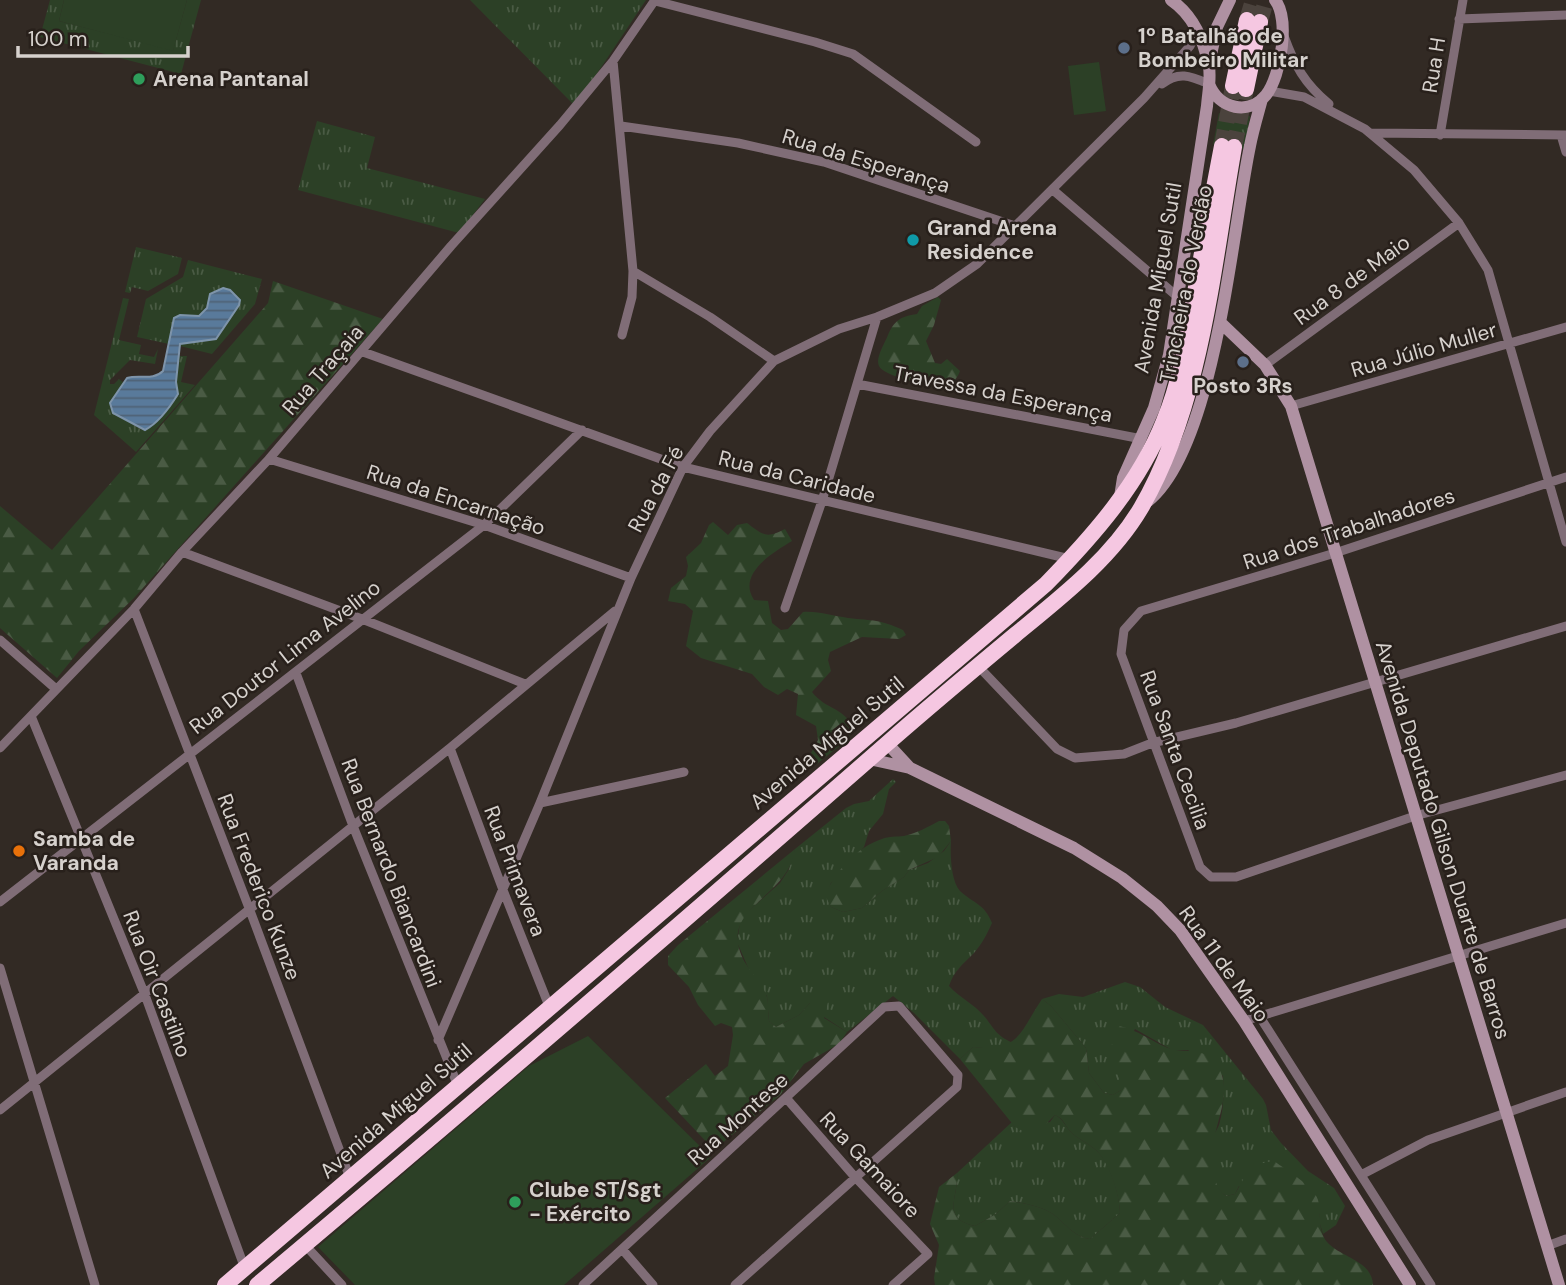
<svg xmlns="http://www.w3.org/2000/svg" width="1566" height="1285" font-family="'DM Sans',sans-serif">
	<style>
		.grass { fill: url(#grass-tufts) }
		.forest { fill: url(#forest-firs) }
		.pitch { fill: #2c4026 }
		.water { fill: url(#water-rules); stroke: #7e94aa; stroke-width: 2 }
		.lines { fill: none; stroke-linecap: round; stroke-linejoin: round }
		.highway-tunnel { stroke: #4b433d; stroke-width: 16; stroke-dasharray: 16 8; stroke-linecap: butt }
		.street { stroke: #806d77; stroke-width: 9 }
		.secondary { stroke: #af91a2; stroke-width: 12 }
		.highway { stroke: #f5c7e1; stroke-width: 16 }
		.service-dot { fill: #5c6f8a; stroke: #28201b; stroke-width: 2.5 }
		.leisure-dot { fill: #2e9e5b; stroke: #28201b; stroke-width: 2.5 }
		.culture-dot { fill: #0f9aa8; stroke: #28201b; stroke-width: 2.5 }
		.food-dot { fill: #e8710a; stroke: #28201b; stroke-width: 2.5 }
		.labels { text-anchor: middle; stroke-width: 5; stroke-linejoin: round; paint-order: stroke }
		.poi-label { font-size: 21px; font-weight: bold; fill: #d6d1cd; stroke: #28201b; text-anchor: start }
		.street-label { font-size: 21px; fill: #d6d1cd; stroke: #28201b }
	</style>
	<defs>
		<pattern id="grass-tufts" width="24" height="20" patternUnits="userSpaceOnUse" patternTransform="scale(1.75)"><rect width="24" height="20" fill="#2c4026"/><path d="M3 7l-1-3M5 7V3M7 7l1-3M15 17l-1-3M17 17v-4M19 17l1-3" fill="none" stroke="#4a5b44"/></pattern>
		<pattern id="forest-firs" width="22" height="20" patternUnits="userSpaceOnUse" patternTransform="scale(1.75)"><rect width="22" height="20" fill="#2c4026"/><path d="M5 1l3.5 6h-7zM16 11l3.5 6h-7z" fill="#4a5b44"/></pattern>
		<pattern id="water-rules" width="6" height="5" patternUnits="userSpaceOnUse" patternTransform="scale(1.75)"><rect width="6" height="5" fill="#597a9b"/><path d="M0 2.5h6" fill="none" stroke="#4f6276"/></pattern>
	</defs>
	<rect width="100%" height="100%" fill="#322a24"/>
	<path class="grass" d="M50,0h14l-5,21 114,29 14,-50h14l-20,74 -141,-37z
		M470,0h176l-56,84 -17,20z
		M1219,113l18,5 13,-2 -6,35c-6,-14 -20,-17 -31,-6z
		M317,121l58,16 -8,31 118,31 -26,34 -161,-43z
		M136,247l46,11 -4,16 -30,17 -16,-4 -2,6 -5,-1z
		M188,260l74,19 -7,25 -43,50 -32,-8 2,-3 36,-5 21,-36 -1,-5c-35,-15 -20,1 -39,19l-19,-1 -6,3 -5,26 -32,-7 9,-38 37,-22z
		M123,298l6,1 -10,41 22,5 -2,9 15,3 4,-8 -3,15 -25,-4 -20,20v4h4l5,-5 5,4 -13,17 1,11 30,19 36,-36 -2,-12 3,-26h8l-6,26 14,3 -59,67 -42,-37z
		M893,779l3,3 -7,7 -6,25 -14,17 -5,16 -33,36 -5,12 5,12 12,5 19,-4 20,-17 22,-14 5,-7 19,-7 16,-12 7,-10c-1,14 0,40 9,50 14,13 24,12 32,32 -5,11 -10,21 -18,30 -11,11 -20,18 -25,33 10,11 25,18 35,30 11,13 11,19 29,27l-19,6 -21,-2 -13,12 -46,-46 -21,-17 -46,36 -23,-15 -14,-14 -11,12 -23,12 -7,-6 -2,-25 -17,-24 -13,-30 3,-19 4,-8 36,-32 9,-14 6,-20 51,-41 8,-4 15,-3z
		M1125,982l15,5 25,20 38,18 60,74 3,6 5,25 10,13 27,28 26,17 11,18 -9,19 -13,9 -3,-10v-10l-81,-28 -4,8 -9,2c-16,-11 -18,-38 -14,-56 1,-5 5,-10 7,-15 5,-16 5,-33 4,-49l-35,-26h-16l-37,-21 -20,40 6,7v14l-8,5 -9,-2 -15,-20 -3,-25 -35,-42 -9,-7 17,-5 24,3z
		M1055,1115c8,4 9,9 15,16 7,8 19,12 27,20 13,12 23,45 23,62l-30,26c-16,-2 -25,-16 -37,-25 -12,-8 -29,-11 -43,-13l-14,13 -21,12c-35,-8 -16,-29 -18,-53l55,-51 3,5 35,-5z"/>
	<path class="forest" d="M273,281l110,38 -249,279 -55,53 -22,27 -57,-50v-122l52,44 216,-247z
		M938,297l3,3 -7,25 -8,16 9,22 6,1 6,-5 13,12c-2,6 -7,13 -14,15 -9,4 -63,-10 -67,-20 -4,-8 6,-23 9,-31 6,-14 13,-19 29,-21l5,-8z
		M713,522l15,13 9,-10 10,-2c16,12 19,16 38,6l7,12c-20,12 -55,33 -38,59l14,1 4,22 9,7 7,-1 15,-17c16,-1 30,4 45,6 26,3 31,1 55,12l3,5 -7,4 -37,-2 -32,15 -2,8 3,11 -19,21c14,18 30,14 42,36l-6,11 -36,29 -7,-4 13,-24 -2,-14 -20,-11 2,-21 -11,-5 -9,6 -14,-8 -12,-13 -51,-16 -15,-12 7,-35 -8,-7 -17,-3 3,-13 15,-12 2,-10 -2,-9 15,-14 8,-18z
		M939,821h6l4,5 2,15 -13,16 -29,13 -5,7 -22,14 -20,17 -19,4 -12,-5 -6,-12c11,-24 32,-48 57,-56 7,-3 15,-2 22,-3 13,-3 24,-9 35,-15z
		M795,849c-6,45 -62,55 -57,93 2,22 20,34 28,52 3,8 2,19 3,27l7,6 23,-12 11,-12 9,-5 9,4 -4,16 23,14 -8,12 -35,20 -24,31 -66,55 -49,-52 41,-34 9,12 13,-10 5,-31 -1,-8 -11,-4 -6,3 -17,-21 -9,-18 -21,-22v-9l10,-11z
		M1042,999l9,7 35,42 3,25 15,20 9,2 8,-5c0,-18 -7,-16 -9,-29 -2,-10 0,-27 7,-35 19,4 32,15 49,22 13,5 30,0 41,9 37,31 -7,78 4,116 3,10 5,17 13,23l9,-2c13,-21 11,-29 39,-33 12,9 40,25 44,39 4,14 -1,30 9,42 14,16 45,18 46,43h-438l-1,-7 5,-33 -9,-21 9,-37 18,-14c2,24 -17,45 18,53l21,-12 14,-13c14,2 31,5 43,13 12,9 21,23 37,25l30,-26c0,-17 -11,-50 -23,-62 -8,-8 -20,-12 -27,-20 -6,-7 -6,-12 -15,-16l-12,12 -15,7 -13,-7 -55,-68 13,-12c47,4 45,-12 69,-48z"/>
	<path class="pitch" d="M64,0h123l-14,51 -114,-30z
		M1099,62l7,49 -32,4 -6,-49z
		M588,1036l123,121 -147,128h-209l-37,-38 211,-181z"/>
	<path class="water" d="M223,288l7,2 10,10 -1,5 -23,34 -36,5 -4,38 2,12c-8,13 -20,29 -33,36l-32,-17 -3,-10 17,-25c12,-4 26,3 36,-7l11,-53 6,-3 19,1 8,-8 3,-14z"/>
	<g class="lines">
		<path class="highway-tunnel" d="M1247,20l6,-20
			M1260,22l6,-22
			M1222,146l11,-60
			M1234,147l12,-58"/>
		<path class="street" d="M655,1l160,41 38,12 123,88
			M1459,19l107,-4
			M1284,36c11,30 20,47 45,68
			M613,61l20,210 -1,26 -10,38
			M1162,84c17,-13 28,-8 47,0
			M1269,91l35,6 61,32 49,41 45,53 29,47 78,272
			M621,126l117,17 86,19 191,64
			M1371,133l195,2
			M1440,135l23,-135
			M1561,135l5,17
			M1053,190l126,108
			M633,271l77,46 64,44
			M363,352l320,115 387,92
			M1265,365l194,-142
			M857,384l285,55
			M1291,406l275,-79
			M269,459l215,66 147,53
			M1566,477l-231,76 -194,58 -17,19 -3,24 79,213 11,10h25l179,-61 151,-41
			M182,552l180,67 163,65
			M785,608l37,-107 55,-184
			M134,609l115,299 101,270
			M0,640l56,49
			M978,666l79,83 18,9 49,-4 28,-11 84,-20 330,-97
			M296,673l57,153 105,260
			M31,716l114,279 99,271
			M0,748l134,-139 48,-57 87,-93 182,-213 109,-121 53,-64 42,-61
			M450,748l53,142 46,116
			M540,803l144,-31
			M0,902l484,-377 98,-95
			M0,968l95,317
			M1260,1017l171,268
			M1244,1021l322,-98
			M438,1040l102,-237 91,-225 52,-111 27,-36 64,-70 65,-32 38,-12 58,-24 42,-29 167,-166 46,-52 7,-15
			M787,1099l67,77 74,78 -35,31
			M0,1110l450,-362 165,-137
			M1361,1175l67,-35 138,-48
			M305,1245l37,40
			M1547,1246l19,-7
			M622,1249l31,36
			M583,1285l301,-278 15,-1 59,69 -1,12 -222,198"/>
		<path class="secondary" d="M1209,64l8,-37 13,-27
			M1209,84c10,25 40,32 57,11 15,-19 24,-76 9,-95
			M1220,322l45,43 26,41 268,879
			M1120,497l3,-19 31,-70 15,-53 38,-249c1,-13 4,-27 2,-39 -5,-27 -16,-52 -38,-67
			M1148,501c67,-54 84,-270 102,-355 3,-16 8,-32 12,-47
			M887,743l23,25
			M869,759l41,9 164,80 48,30 35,28 23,24 64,91 166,264"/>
		<path class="highway" d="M1233,86l14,-66
			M1246,89l14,-67
			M225,1285l821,-701c47,-48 93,-100 118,-163 18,-43 24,-88 32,-134 8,-47 17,-94 26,-141
			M257,1285c213,-179 424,-361 633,-544 41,-36 83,-71 125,-106 45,-37 96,-76 126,-127 61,-105 72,-243 93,-361"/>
	</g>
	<g class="service-dot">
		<circle cx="1124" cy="48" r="7"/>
		<circle cx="1243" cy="362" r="7"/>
	</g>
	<g class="leisure-dot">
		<circle cx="139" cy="79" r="7"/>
		<circle cx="515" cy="1202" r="7"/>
	</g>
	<circle class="culture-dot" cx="913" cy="240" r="7"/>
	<circle class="food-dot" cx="19" cy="851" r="7"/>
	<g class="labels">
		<g class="poi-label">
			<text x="1138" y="43">1º Batalhão de<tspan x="1138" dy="24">Bombeiro Militar</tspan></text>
			<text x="153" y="86">Arena Pantanal</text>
			<text x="927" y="235">Grand Arena<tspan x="927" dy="24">Residence</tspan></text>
			<text x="1243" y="393" text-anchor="middle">Posto 3Rs</text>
			<text x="33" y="846">Samba de<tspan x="33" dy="24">Varanda</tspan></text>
			<text x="529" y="1197">Clube ST/Sgt<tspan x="529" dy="24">- Exército</tspan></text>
		</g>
		<g class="street-label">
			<text transform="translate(1434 65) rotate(-81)" y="7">Rua H</text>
			<text transform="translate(866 161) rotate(17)" y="7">Rua da Esperança</text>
			<text transform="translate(1158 278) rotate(-80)" y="7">Avenida Miguel Sutil</text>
			<text transform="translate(1352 280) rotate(-36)" y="7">Rua 8 de Maio</text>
			<text transform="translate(1186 284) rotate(-79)" y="7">Trincheira do Verdão</text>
			<text transform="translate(1424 350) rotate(-16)" y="7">Rua Júlio Muller</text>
			<text transform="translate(323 370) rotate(-49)" y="7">Rua Traçaia</text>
			<text transform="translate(1003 394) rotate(11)" y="7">Travessa da Esperança</text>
			<text transform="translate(797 477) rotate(14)" y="7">Rua da Caridade</text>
			<text transform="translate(656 489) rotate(-62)" y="7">Rua da Fé</text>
			<text transform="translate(456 500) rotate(18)" y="7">Rua da Encarnação</text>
			<text transform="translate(1349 529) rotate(-18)" y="7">Rua dos Trabalhadores</text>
			<text transform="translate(285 657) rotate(-38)" y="7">Rua Doutor Lima Avelino</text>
			<text transform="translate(827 743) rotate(-40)" y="7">Avenida Miguel Sutil</text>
			<text transform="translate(1175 750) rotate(70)" y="7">Rua Santa Cecilia</text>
			<text transform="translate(1443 840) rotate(73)" y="7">Avenida Deputado Gilson Duarte de Barros</text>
			<text transform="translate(515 871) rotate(69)" y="7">Rua Primavera</text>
			<text transform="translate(391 873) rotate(69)" y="7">Rua Bernardo Biancardini</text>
			<text transform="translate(259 887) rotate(69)" y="7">Rua Frederico Kunze</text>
			<text transform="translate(1224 964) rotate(54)" y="7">Rua 11 de Maio</text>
			<text transform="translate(157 984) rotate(69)" y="7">Rua Oir Castilho</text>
			<text transform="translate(396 1111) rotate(-41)" y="7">Avenida Miguel Sutil</text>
			<text transform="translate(738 1119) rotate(-42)" y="7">Rua Montese</text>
			<text transform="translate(870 1165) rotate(47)" y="7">Rua Gamaiore</text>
		</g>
	</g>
	<path d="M18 46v10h170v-10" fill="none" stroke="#d6d1cd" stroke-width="3.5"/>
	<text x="28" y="46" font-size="21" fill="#d6d1cd" stroke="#28201b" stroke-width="5" paint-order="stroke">100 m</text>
</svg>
